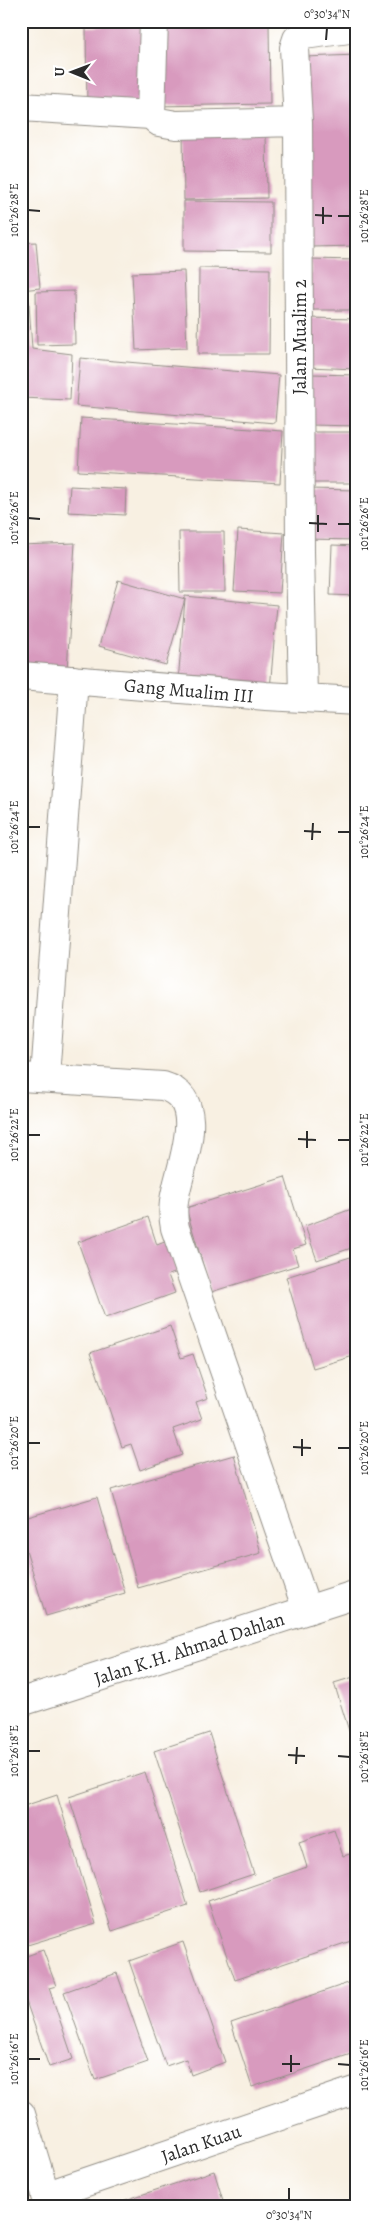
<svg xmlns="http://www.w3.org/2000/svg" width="378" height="2228" font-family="Alegreya,serif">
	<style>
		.building { fill: #d89abe }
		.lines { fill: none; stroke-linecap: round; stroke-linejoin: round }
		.minor-casing { stroke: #928e86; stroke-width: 30 }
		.secondary-casing { stroke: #928e86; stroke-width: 30 }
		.minor { stroke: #fff; stroke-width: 28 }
		.secondary { stroke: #fff; stroke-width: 28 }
		.ticks { fill: none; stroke: #2b2b2b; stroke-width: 2 }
		.labels { text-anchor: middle; stroke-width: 4.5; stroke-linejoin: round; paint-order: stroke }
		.street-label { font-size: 19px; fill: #2b2b2b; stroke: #fff }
		.neatline { fill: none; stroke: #2b2b2b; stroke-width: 2 }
		.ticks-label { font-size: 12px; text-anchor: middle; fill: #2b2b2b }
	</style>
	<rect width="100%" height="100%" fill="#fff"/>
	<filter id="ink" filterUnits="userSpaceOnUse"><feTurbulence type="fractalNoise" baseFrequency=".02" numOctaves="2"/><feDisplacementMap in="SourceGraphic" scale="10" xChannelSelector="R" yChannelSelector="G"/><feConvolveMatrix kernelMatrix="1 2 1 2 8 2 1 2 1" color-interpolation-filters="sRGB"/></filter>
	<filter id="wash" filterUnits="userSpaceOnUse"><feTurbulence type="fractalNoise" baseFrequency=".0096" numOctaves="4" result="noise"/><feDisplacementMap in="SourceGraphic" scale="20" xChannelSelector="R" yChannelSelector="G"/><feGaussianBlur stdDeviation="1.12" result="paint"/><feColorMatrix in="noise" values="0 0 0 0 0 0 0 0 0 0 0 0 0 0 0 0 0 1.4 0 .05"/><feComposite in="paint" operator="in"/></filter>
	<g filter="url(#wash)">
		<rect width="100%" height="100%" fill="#f8f0e2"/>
		<g id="blocks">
			<path class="building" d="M269,24l1,80 -114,2 -1,-79z
				M141,25l1,80 -55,2 -1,-80z
				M357,55v191l-47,1 -6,-190z
				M266,131l1,67 -83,2 -1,-68z
				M184,201l87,1v50l-87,-1z
				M36,242l4,46 -19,2v-47z
				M311,259l46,1v50h-47z
				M199,268l71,1 -1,85h-71z
				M184,271l3,77 -51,2 -4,-77z
				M74,291l1,53 -38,1 -1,-53z
				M21,304h8l3,45 40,5 -2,46 -49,-2z
				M307,318l50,1v50l-50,-2z
				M80,358l199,17 -4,48 -199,-17z
				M311,374l46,1v51l-46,-1z
				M81,418l202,13 -3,52 -202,-12z
				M313,432h44v51h-45z
				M70,486l56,3 -1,26 -57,-3z
				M308,489l49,1v50l-50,-1z
				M238,530l46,3 -4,60 -46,-2z
				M179,532h45l1,60h-45z
				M75,543l-8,127 -46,-2v-123z
				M332,545l25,1v50l-27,-1z
				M118,580l67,19v-3l92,9 -7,85 -92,-8 7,-83 -19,66 -67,-19z
				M285,1177l21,68 -13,4 5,16 -87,27 -25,-84z
				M357,1207v39l-40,14 -12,-34z
				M148,1217l9,28 10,-4 11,31 -10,3 7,18 -70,25 -27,-76z
				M357,1255v100l-44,13 -27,-91z
				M170,1326l11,32 12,-4 15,44 -12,4 6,17 -29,10 9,26 -42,15 -9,-26 -9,3 -32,-94z
				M234,1455l27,98 -123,35 -27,-98z
				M97,1497l28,96 -79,23 -25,-83v-14z
				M357,1676v77h-1l-22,-70z
				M209,1733l45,141 -54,18 -46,-141z
				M145,1772l43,134 -76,25 -43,-134z
				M57,1795l39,129 -75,23v-140z
				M334,1830l9,26 14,-4v87l-122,41 -27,-79 99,-34 -8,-25z
				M183,1942l42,120 -34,13 -5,-16 -20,7 -37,-105z
				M43,1950l13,36 -7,2 24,71 -24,8 -28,-80v-29z
				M117,1973l31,89 -53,18 -31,-88z
				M357,1980v72l-105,35 -21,-64z
				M214,2171l11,36h-118v-1z"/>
		</g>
	</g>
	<g filter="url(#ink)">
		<use href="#blocks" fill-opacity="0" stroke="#928e86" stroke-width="1"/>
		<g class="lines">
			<g class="minor-casing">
				<path id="minor" d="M21,107l130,8 8,7 17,3 122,-3
					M151,115l3,-94
					M21,676l245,20 91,5
					M303,698l-3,-146 -2,-430 -4,-74 3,-9 7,-4 53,-7
					M21,1077l142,9c49,14 15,83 11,115 -1,9 -1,18 1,27l132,382
					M45,1077l29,-397
					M45,2196l312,-106"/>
			</g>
			<g class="secondary-casing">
				<path id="secondary" d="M21,1702l336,-108
					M21,2114l28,93"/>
			</g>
			<use href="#minor" class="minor"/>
			<use href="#secondary" class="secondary"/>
		</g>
	</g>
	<path class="ticks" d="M326,40l1,-12M28,210l12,1M315,215l17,1M338,216h12M323,224v-17M28,518l12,1M309,523l18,1M338,524h12M318,532v-17M28,827h12M304,831l17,1M338,832h12M312,840l1,-17M28,1135h12M298,1139l18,1M338,1140h12M307,1148v-17M28,1443h12M293,1447l18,1M338,1448h12M302,1456v-17M28,1751h12M288,1755l17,1M338,1756l12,1M296,1764l1,-17M28,2059h12M282,2064h18M338,2064l12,1M291,2072v-17M289,2200v-12"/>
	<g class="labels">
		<g class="street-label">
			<text transform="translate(299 337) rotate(-90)" y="7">Jalan Mualim 2</text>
			<text transform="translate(189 690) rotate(5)" y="7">Gang Mualim III</text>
			<text transform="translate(189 1648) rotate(-18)" y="7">Jalan K.H. Ahmad Dahlan</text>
			<text transform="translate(201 2143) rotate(-19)" y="7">Jalan Kuau</text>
		</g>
	</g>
	<rect width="378" height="2228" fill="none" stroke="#fff" stroke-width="55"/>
	<g transform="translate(72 72) rotate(271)" stroke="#ffffff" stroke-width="4" paint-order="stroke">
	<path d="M0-4L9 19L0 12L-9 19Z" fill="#2b2b2b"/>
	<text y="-8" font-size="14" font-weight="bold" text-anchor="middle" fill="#2b2b2b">U</text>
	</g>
	<rect x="28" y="28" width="322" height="2172" class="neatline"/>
	<g class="ticks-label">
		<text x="327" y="18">0°30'34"N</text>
		<text transform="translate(14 210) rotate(-90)" y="4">101°26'28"E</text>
		<text transform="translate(364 216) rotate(-90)" y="4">101°26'28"E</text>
		<text transform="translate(14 518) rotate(-90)" y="4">101°26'26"E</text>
		<text transform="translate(364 524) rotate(-90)" y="4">101°26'26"E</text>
		<text transform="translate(14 827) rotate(-90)" y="4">101°26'24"E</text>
		<text transform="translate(364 832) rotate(-90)" y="4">101°26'24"E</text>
		<text transform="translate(14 1135) rotate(-90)" y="4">101°26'22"E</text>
		<text transform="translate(364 1140) rotate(-90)" y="4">101°26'22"E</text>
		<text transform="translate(14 1443) rotate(-90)" y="4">101°26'20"E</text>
		<text transform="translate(364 1448) rotate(-90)" y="4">101°26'20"E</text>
		<text transform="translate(14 1751) rotate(-90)" y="4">101°26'18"E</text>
		<text transform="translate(364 1757) rotate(-90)" y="4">101°26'18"E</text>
		<text transform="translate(14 2059) rotate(-90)" y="4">101°26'16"E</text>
		<text transform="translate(364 2065) rotate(-90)" y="4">101°26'16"E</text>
		<text x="289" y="2219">0°30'34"N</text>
	</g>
</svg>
